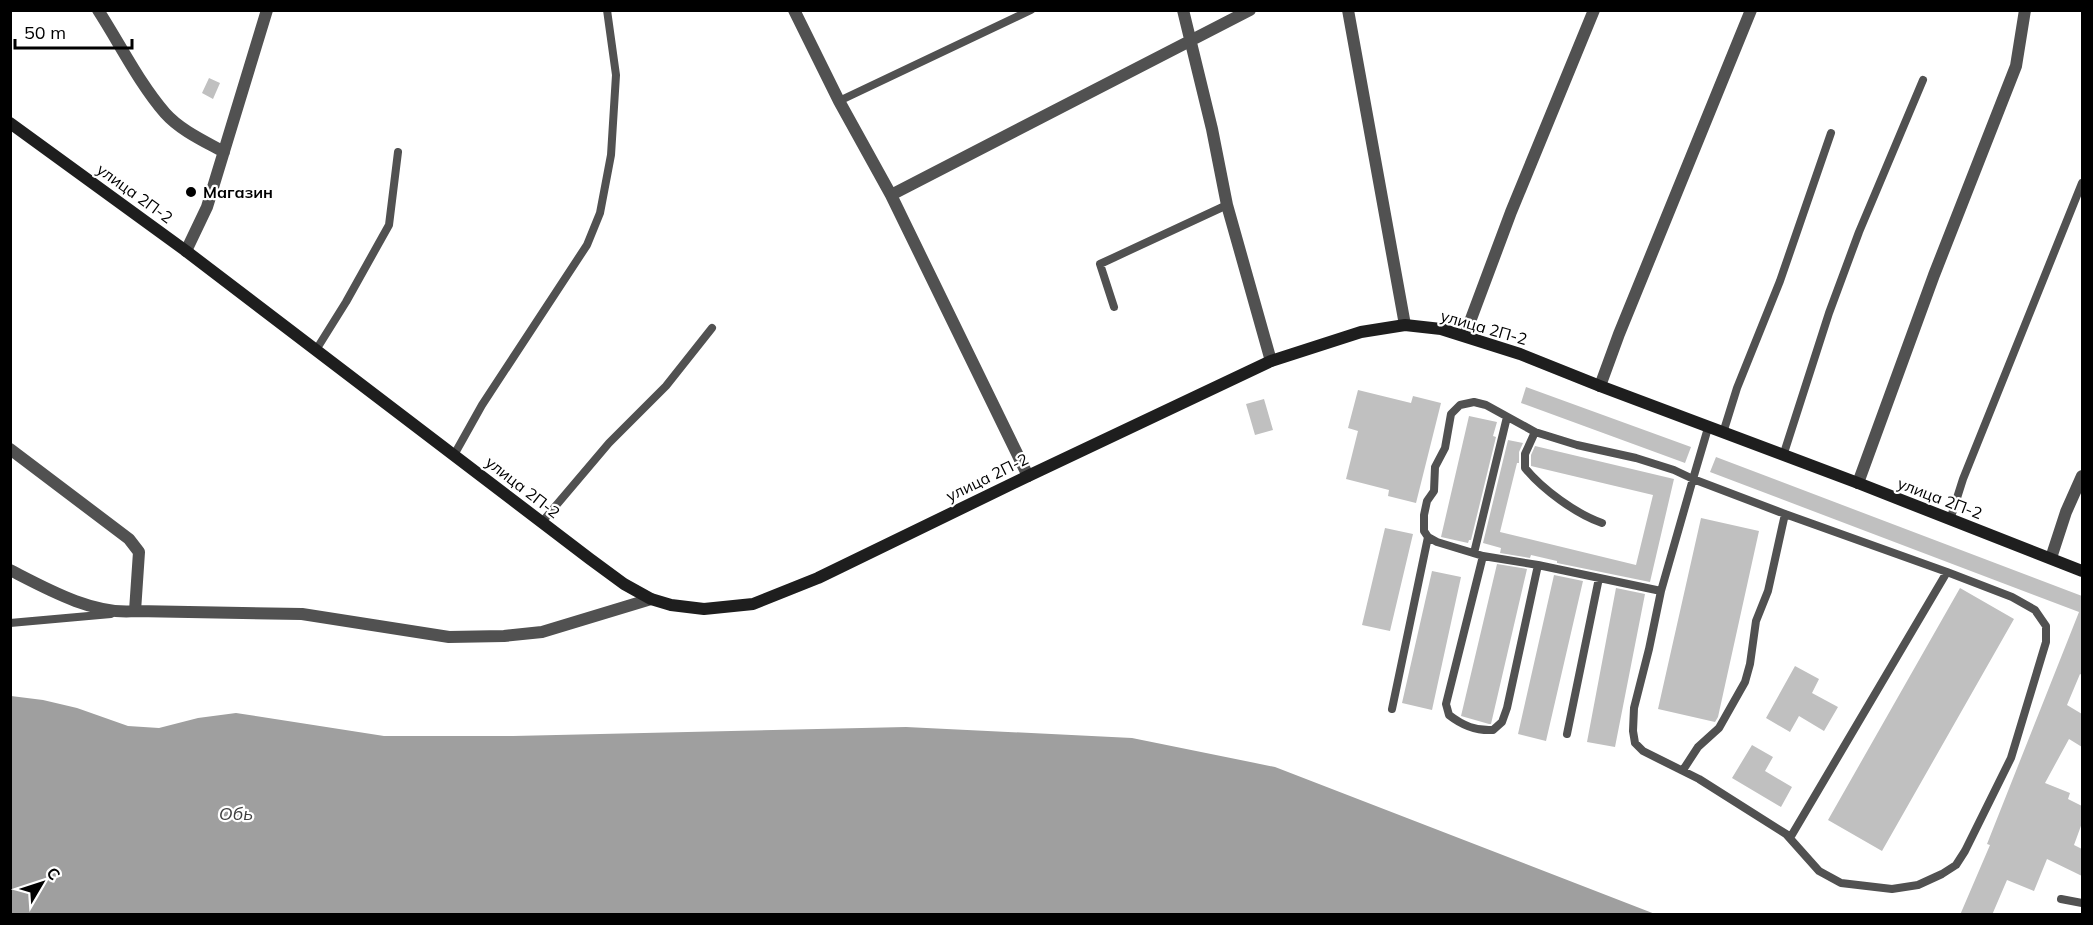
<svg xmlns="http://www.w3.org/2000/svg" width="2093" height="925" font-family="Mulish,sans-serif">
	<style>
		.water { fill: #9f9f9f }
		.building { fill: #c0c0c0 }
		.lines { fill: none; stroke-linecap: round; stroke-linejoin: round }
		.service { stroke: #515151; stroke-width: 8 }
		.minor { stroke: #515151; stroke-width: 12 }
		.secondary { stroke: #1e1e1e; stroke-width: 12 }
		.poi-dot { fill: #000; stroke: #fff; stroke-width: 2 }
		.labels { text-anchor: middle; stroke-width: 4.5; stroke-linejoin: round; paint-order: stroke }
		.poi-label { font-size: 16px; font-weight: bold; fill: #000; stroke: #fff; text-anchor: start }
		.street-label { font-size: 16px; fill: #000; stroke: #fff }
		.water-label { font-size: 18px; font-style: italic; fill: #404040; stroke: #fff }
	</style>
	<rect width="100%" height="100%" fill="#fff"/>
	<path class="water" d="M11,696l32,4 34,8 51,18 31,2 39,-10 38,-5 148,23h129l393,-9 226,11 143,29 380,147h-1644z"/>
	<path class="building" d="M209,78l11,5 -7,16 -11,-6z
		M1526,387l165,60 -6,16 -164,-60z
		M1358,390l53,13 2,-7 28,7 -25,100 -28,-7 1,-6 -43,-11 12,-48 -10,-3z
		M1264,399l9,31 -18,5 -9,-31z
		M1469,416l28,6 -4,14 3,1 -25,103h-2l-1,3 -27,-6z
		M1508,440l15,3 -4,9v11h-2l-17,69 136,33 17,-70 -122,-29v-11l4,-9 139,33 -24,103 -93,-19v-2l-26,-6 -1,3 -30,-5 1,-5 -18,-5z
		M1716,457l366,139v79l-2,-1 -13,31 15,9v33l-13,-8 -24,44 25,10 -2,6 14,7v17l-8,22 8,4v27l-35,-17 -13,32 -27,-11 -15,35h-32l30,-70 -3,-1 92,-232 -369,-140z
		M1701,518l58,13 -41,186 -3,5 -57,-13z
		M1385,528l28,6 -23,97 -28,-6z
		M1497,564l30,5 -36,155h-2l-28,-8z
		M1432,571l29,6 -29,133 -30,-7z
		M1554,575l29,6 -37,160 -28,-7z
		M1616,588l29,6 -30,153 -28,-5z
		M1960,588l54,31 -132,232 -54,-31z
		M1795,666l24,13 -7,14 26,14 -14,24 -25,-15 -9,16 -24,-14z
		M1752,745l21,12 -8,14 27,16 -11,20 -49,-29z"/>
	<g class="lines">
		<path class="service" d="M839,101l192,-91
			M1114,307l-14,-43 127,-59
			M316,350l30,-48 43,-77 9,-73
			M1535,432l-10,22v14c17,21 51,46 77,55
			M1723,433l14,-45 43,-107 51,-148
			M454,455l28,-50 105,-160 13,-32 11,-58 5,-80 -9,-65
			M1783,456l46,-143 30,-81 64,-152
			M1950,520l13,-41 119,-296
			M542,522l67,-79 57,-57 46,-58
			M1474,553l33,-136
			M1483,556l55,9
			M1661,591l-123,-26 -31,143 -5,14 -9,8c-17,1 -30,-4 -44,-15l-3,-11 37,-148 -46,-14 -9,-5 -4,-6v-16l3,-14 7,-10 1,-24 10,-19 6,-34 9,-9 14,-3 12,3 49,27 42,13 59,13 38,12 19,9 92,35 162,58 65,25 23,13 11,16v16l-35,116 -46,93 -9,14 -14,9 -24,11 -26,4 -51,-6 -22,-12 -33,-37 -87,-55 -56,-28 -8,-8 -2,-12 1,-23 15,-59 12,-58 32,-112 15,-51
			M10,623l101,-9
			M1392,709l36,-172
			M1567,734l32,-156
			M1683,770l15,-23 21,-19 26,-46 5,-18 6,-43 12,-30 17,-77
			M1790,838l157,-266
			M2061,899l21,4"/>
		<path class="minor" d="M98,10c22,34 41,73 67,103 15,17 39,28 59,39
			M794,10l45,91 52,94 137,281
			M1183,10l29,119 15,76 44,156
			M1348,10l57,315
			M891,195l359,-185
			M186,251l21,-44 60,-197
			M1465,335l46,-123 83,-202
			M1600,386l19,-52 132,-324
			M10,449l119,90 10,13 -4,59
			M1858,483l76,-208 82,-209 9,-56
			M2051,558l15,-46 16,-36
			M10,570c37,19 83,45 125,41l167,3 147,23 55,-1 38,-4 109,-33"/>
		<path class="secondary" d="M10,123l176,128 404,308 34,25 27,15 20,6 33,4 49,-5 65,-26 210,-102 243,-115 90,-29 44,-7 36,4 79,25 80,32 258,97 224,88"/>
	</g>
	<circle class="poi-dot" cx="191" cy="192" r="6"/>
	<g class="labels">
		<g class="poi-label">
			<text x="203" y="198">Магазин</text>
		</g>
		<g class="street-label">
			<text transform="translate(135 193) rotate(36)" y="6">улица 2П-2</text>
			<text transform="translate(1484 327) rotate(16)" y="6">улица 2П-2</text>
			<text transform="translate(987 477) rotate(-26)" y="6">улица 2П-2</text>
			<text transform="translate(523 487) rotate(38)" y="6">улица 2П-2</text>
			<text transform="translate(1940 498) rotate(21)" y="6">улица 2П-2</text>
		</g>
		<g class="water-label">
			<text x="236" y="820">Обь</text>
		</g>
	</g>
	<rect width="2093" height="925" fill="none" stroke="#000000" stroke-width="24"/>
	<g transform="translate(42 883) rotate(51)" stroke="#ffffff" stroke-width="4.5" paint-order="stroke">
	<path d="M0-4.5L10 22L0 15L-10 22Z" fill="#000000"/>
	<text y="-9" font-size="16" font-weight="bold" text-anchor="middle" fill="#000000">С</text>
	</g>
	<path d="M15 39v9h117v-9" fill="none" stroke="#000000" stroke-width="3"/>
	<text x="24" y="39" font-size="18" fill="#000000" stroke="#ffffff" stroke-width="4.5" paint-order="stroke">50 m</text>
</svg>
